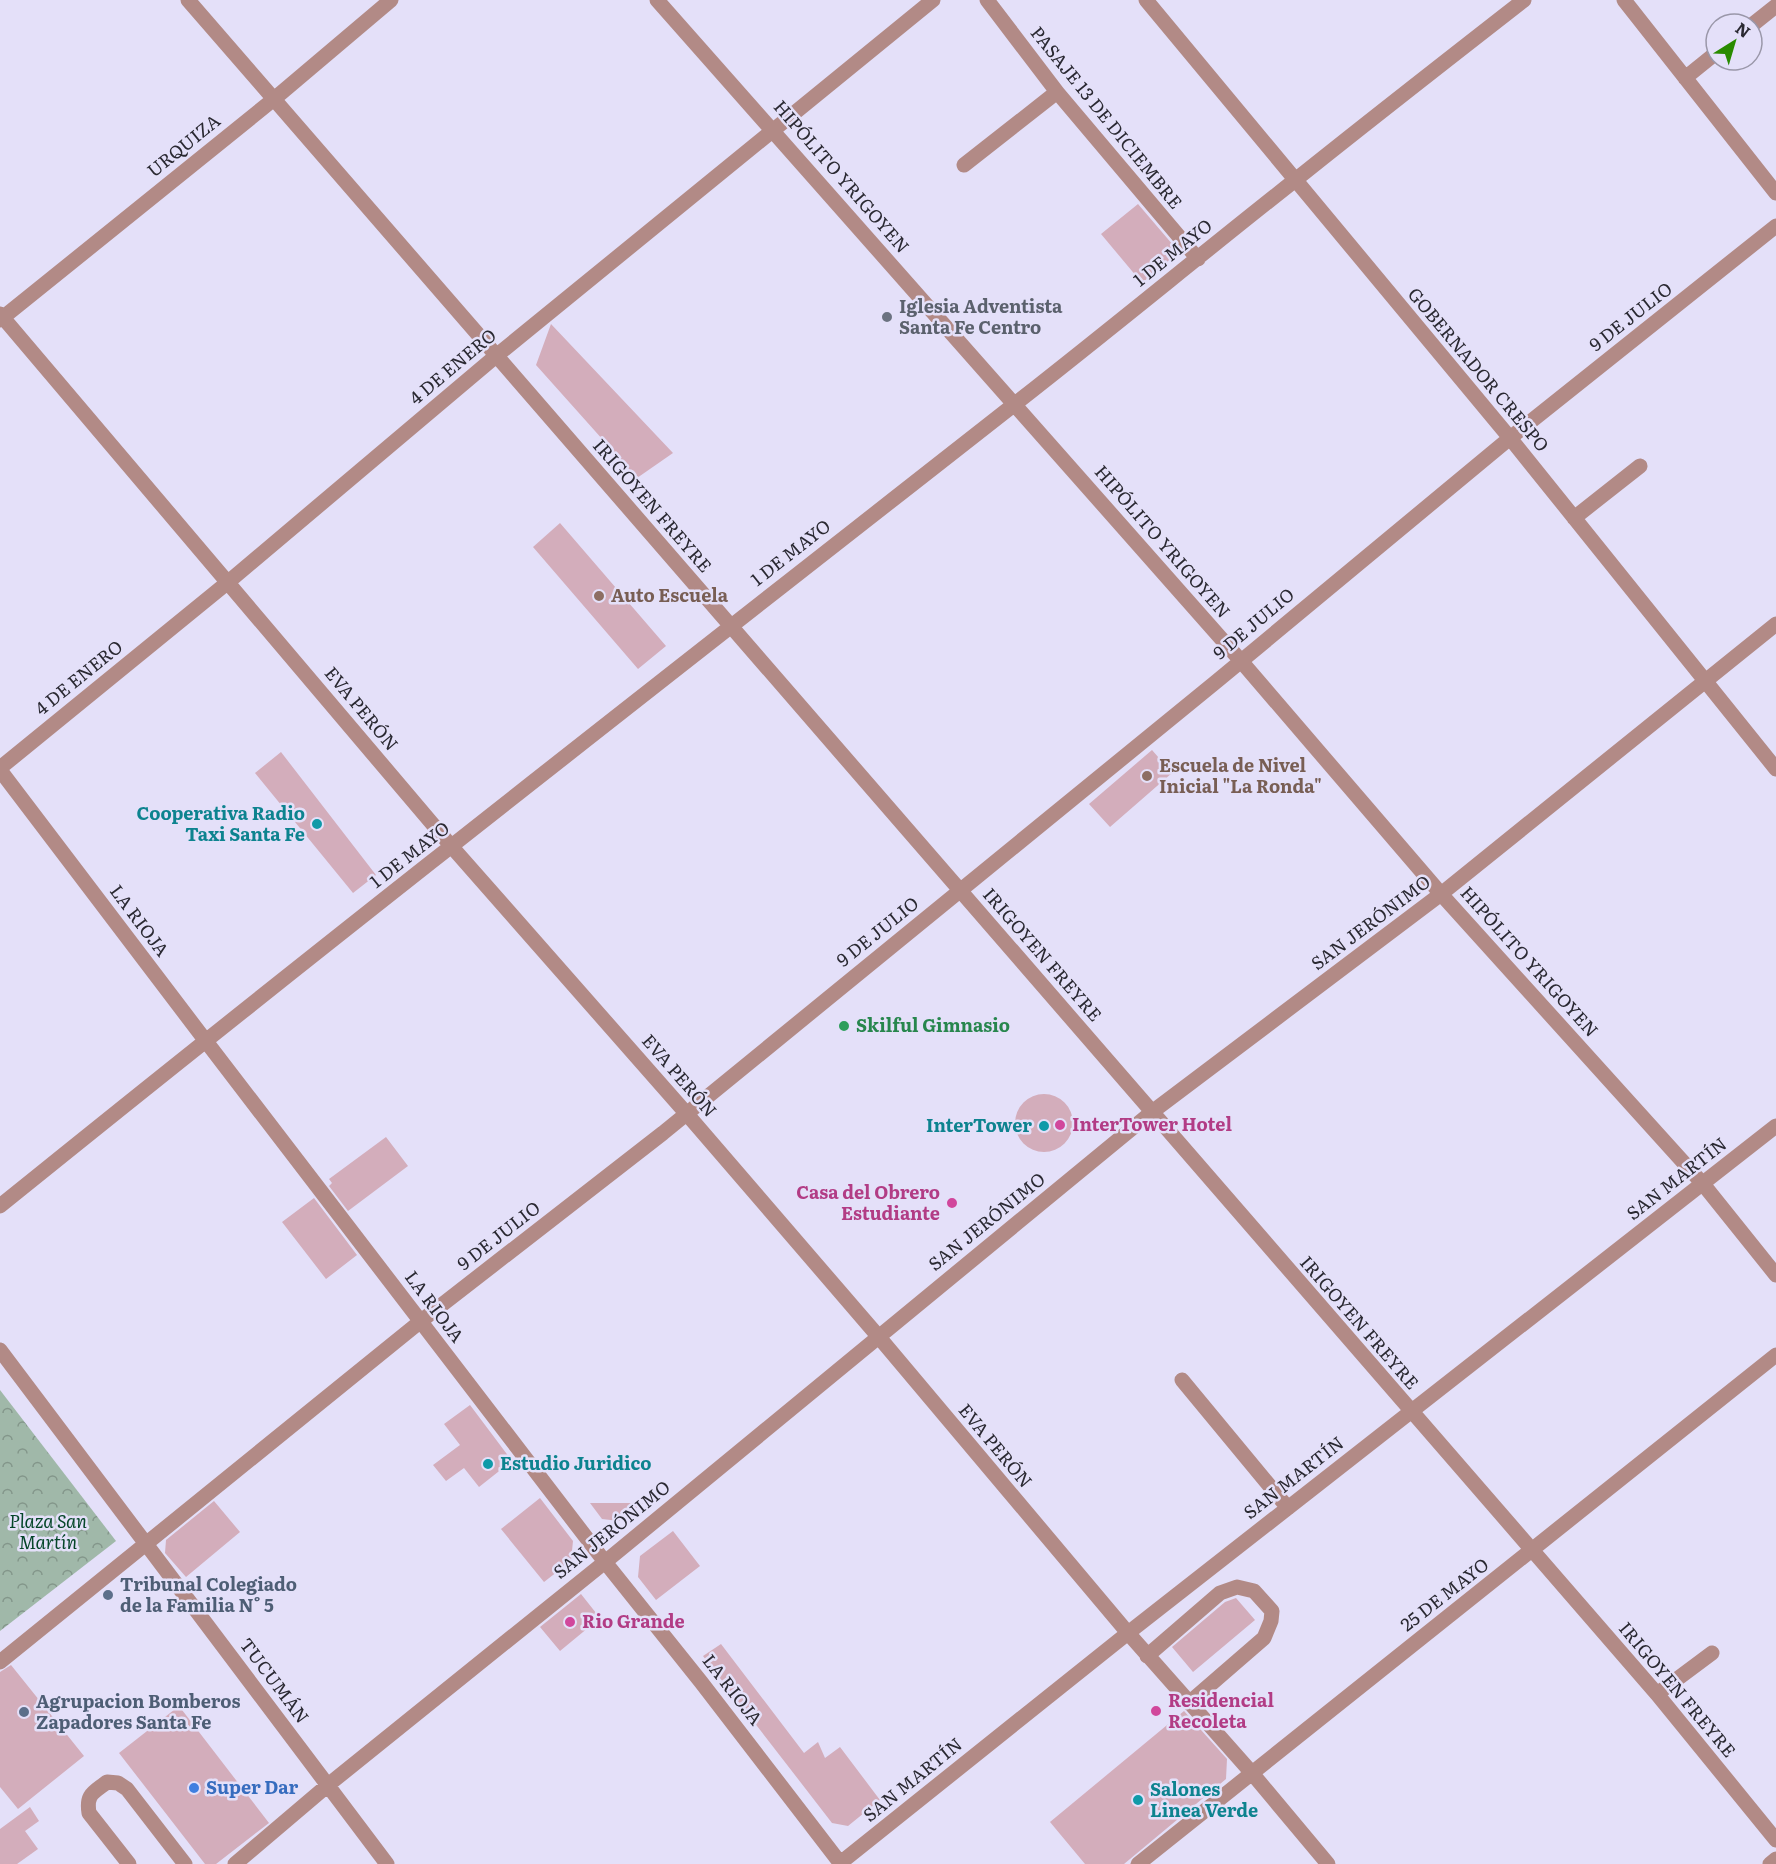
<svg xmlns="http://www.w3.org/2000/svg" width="1776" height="1864" font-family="Literata,serif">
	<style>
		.park { fill: url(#park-crowns) }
		.building { fill: #d3adbb }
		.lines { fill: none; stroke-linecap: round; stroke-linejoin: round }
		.minor { stroke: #b28a86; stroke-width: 15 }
		.worship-dot { fill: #6b7280; stroke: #e4e0f9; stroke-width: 2 }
		.education-dot { fill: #8d6e63; stroke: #e4e0f9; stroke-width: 2 }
		.culture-dot { fill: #0f9aa8; stroke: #e4e0f9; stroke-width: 2 }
		.leisure-dot { fill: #2e9e5b; stroke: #e4e0f9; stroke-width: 2 }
		.hotel-dot { fill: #d1479c; stroke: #e4e0f9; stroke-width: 2 }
		.service-dot { fill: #5c6f8a; stroke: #e4e0f9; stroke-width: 2 }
		.shop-dot { fill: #3f7fe0; stroke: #e4e0f9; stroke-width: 2 }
		.labels { text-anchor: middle; stroke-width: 5; stroke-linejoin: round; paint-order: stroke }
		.street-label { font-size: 18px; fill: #2a2932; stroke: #e4e0f9 }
		.worship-label { font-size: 18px; font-weight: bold; fill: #5b616d; stroke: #e4e0f9; text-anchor: start }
		.education-label { font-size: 18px; font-weight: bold; fill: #785e54; stroke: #e4e0f9; text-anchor: start }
		.culture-label { font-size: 18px; font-weight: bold; fill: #0d838f; stroke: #e4e0f9; text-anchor: end }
		.leisure-label { font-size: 18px; font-weight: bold; fill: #27864d; stroke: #e4e0f9; text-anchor: start }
		.hotel-label { font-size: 18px; font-weight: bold; fill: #b23c85; stroke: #e4e0f9; text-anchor: start }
		.park-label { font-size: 18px; font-style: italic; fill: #054629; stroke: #e4e0f9 }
		.service-label { font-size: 18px; font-weight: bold; fill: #4e5e75; stroke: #e4e0f9; text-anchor: start }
		.shop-label { font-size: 18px; font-weight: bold; fill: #366cbe; stroke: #e4e0f9; text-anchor: start }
	</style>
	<defs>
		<pattern id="park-crowns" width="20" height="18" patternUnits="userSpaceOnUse" patternTransform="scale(1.5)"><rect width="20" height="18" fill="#a0b8a9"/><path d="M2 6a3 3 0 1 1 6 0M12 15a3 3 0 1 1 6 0" fill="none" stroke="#83968a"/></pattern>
	</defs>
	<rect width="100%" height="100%" fill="#e4e0f9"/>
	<path class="park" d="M0,1390l116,151 -116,90z"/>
	<path class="building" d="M1138,204l41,48 -37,31 -41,-49z
		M551,324l122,129 -36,25 -101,-113z
		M560,523l106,123 -28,23 -105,-122z
		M1152,750l20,23 -62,54 -21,-23z
		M281,752l95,123 -23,18 -98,-120z
		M1015 1123a29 29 0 1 1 58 0a29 29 0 1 1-58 0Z
		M386,1137l22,29 -60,45 -19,-25 3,-3 -3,-4z
		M314,1198l43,57 -31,24 -44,-57z
		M470,1405l42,56 -33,26 -15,-19 -18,13 -13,-16 27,-20 -16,-21z
		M540,1498l33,43 -2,20 -27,21 -43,-53z
		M214,1501l26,31 -54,45 -21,-24 1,-13z
		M590,1503h53l-24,18 -17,-2z
		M673,1531l27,35 -44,34 -18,-23 2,-21z
		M581,1594l19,24 -40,33 -20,-24z
		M1236,1598l19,22 -62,52 -21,-25 53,-45z
		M721,1644l83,109 14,-11 7,16 15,-11 40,53 -32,26 -16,-3 -129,-167z
		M11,1665l73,91 -66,53 -18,-22v-115z
		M179,1706l90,117 -53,41h-11l-86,-111z
		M1184,1711l43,48 -1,20 -102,85h-39l-35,-42z
		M30,1807l9,14 -14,10 13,18 -21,15h-17v-35z"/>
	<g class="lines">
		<path class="minor" d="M188,0l1469,1694 119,146
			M657,0l584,661 200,233 262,290 73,91
			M987,0l70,92 141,167
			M1146,0l364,438 266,331
			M1624,0l152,193
			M1752,25l24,-19
			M1685,78l31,-25
			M964,165l93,-73
			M0,314l452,533 234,266 192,223 250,297 123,139 77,92
			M0,320l274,-221 117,-99
			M1574,518l66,-52
			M0,768l227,-185 269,-227 437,-356
			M0,770l205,270 400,522 96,120 140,182
			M0,1206c334,-270 673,-534 1011,-799 95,-74 188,-151 283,-226 76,-61 153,-121 230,-181
			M0,1350l387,514
			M1182,1380l106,128
			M1147,1656l73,-63 17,-6 17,4 18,20 -1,10 -7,17 -75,65
			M0,1662l421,-341 242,-188 554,-452 293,-243 266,-212
			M1657,1694l55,-41
			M129,1864l-40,-51c-3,-19 4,-20 18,-31l11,1 9,6 58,75
			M235,1864l93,-79 277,-223 547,-450 289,-218 335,-270
			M839,1864l289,-231 648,-507
			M1138,1864l638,-509
			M1770,1864l6,-5"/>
	</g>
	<circle class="worship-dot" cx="887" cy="317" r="6"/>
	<g class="education-dot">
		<circle cx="599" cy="596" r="6"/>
		<circle cx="1147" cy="776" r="6"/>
	</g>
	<g class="culture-dot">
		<circle cx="317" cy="824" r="6"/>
		<circle cx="1044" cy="1126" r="6"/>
		<circle cx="488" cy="1464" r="6"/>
		<circle cx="1138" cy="1800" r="6"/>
	</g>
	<circle class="leisure-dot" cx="844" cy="1026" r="6"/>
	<g class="hotel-dot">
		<circle cx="1060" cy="1125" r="6"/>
		<circle cx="952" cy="1203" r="6"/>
		<circle cx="570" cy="1622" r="6"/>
		<circle cx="1156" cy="1711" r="6"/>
	</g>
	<g class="service-dot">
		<circle cx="108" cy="1595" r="6"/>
		<circle cx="24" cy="1712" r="6"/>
	</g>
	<circle class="shop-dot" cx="194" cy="1788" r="6"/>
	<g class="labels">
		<g class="street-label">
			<text transform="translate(1106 118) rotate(51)" y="6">PASAJE 13 DE DICIEMBRE</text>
			<text transform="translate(184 146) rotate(-39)" y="6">URQUIZA</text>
			<text transform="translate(841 177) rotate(49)" y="6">HIPÓLITO YRIGOYEN</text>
			<text transform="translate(1173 253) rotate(-39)" y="6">1 DE MAYO</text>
			<text transform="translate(1631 317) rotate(-38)" y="6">9 DE JULIO</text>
			<text transform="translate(453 367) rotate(-40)" y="6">4 DE ENERO</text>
			<text transform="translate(1478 370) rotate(50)" y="6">GOBERNADOR CRESPO</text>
			<text transform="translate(652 506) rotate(49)" y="6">IRIGOYEN FREYRE</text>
			<text transform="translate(1162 542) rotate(49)" y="6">HIPÓLITO YRIGOYEN</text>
			<text transform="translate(791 553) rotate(-38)" y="6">1 DE MAYO</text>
			<text transform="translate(1254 624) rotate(-40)" y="6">9 DE JULIO</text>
			<text transform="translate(79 678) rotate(-39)" y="6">4 DE ENERO</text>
			<text transform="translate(361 709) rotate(50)" y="6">EVA PERÓN</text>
			<text transform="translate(410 855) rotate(-38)" y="6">1 DE MAYO</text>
			<text transform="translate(139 921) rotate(53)" y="6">LA RIOJA</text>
			<text transform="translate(1371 923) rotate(-37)" y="6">SAN JERÓNIMO</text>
			<text transform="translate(878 932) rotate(-39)" y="6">9 DE JULIO</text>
			<text transform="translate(1042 955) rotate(49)" y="6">IRIGOYEN FREYRE</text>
			<text transform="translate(1529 962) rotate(48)" y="6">HIPÓLITO YRIGOYEN</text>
			<text transform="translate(679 1076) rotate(49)" y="6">EVA PERÓN</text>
			<text transform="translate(1677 1179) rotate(-38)" y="6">SAN MARTÍN</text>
			<text transform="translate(987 1222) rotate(-39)" y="6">SAN JERÓNIMO</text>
			<text transform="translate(499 1236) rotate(-38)" y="6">9 DE JULIO</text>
			<text transform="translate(434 1307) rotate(53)" y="6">LA RIOJA</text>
			<text transform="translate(1359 1323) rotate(49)" y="6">IRIGOYEN FREYRE</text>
			<text transform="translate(995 1446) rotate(50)" y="6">EVA PERÓN</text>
			<text transform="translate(1294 1478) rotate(-38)" y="6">SAN MARTÍN</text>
			<text transform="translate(612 1530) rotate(-39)" y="6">SAN JERÓNIMO</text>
			<text transform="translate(1445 1595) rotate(-38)" y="6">25 DE MAYO</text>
			<text transform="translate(274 1681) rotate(53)" y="6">TUCUMÁN</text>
			<text transform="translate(732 1690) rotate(52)" y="6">LA RIOJA</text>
			<text transform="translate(1677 1690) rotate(50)" y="6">IRIGOYEN FREYRE</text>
			<text transform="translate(913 1780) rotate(-39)" y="6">SAN MARTÍN</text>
		</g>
		<g class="worship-label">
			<text x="899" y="313">Iglesia Adventista<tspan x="899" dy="21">Santa Fe Centro</tspan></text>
		</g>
		<g class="education-label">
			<text x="611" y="602">Auto Escuela</text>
			<text x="1159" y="772">Escuela de Nivel<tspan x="1159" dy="21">Inicial "La Ronda"</tspan></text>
		</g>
		<g class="culture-label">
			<text x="305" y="820">Cooperativa Radio<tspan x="305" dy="21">Taxi Santa Fe</tspan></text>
			<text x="1032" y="1132">InterTower</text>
			<text x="500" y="1470" text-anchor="start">Estudio Juridico</text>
			<text x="1150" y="1796" text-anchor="start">Salones<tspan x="1150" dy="21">Linea Verde</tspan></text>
		</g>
		<g class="leisure-label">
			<text x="856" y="1032">Skilful Gimnasio</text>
		</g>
		<g class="hotel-label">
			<text x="1072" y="1131">InterTower Hotel</text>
			<text x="940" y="1199" text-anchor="end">Casa del Obrero<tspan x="940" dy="21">Estudiante</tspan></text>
			<text x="582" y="1628">Rio Grande</text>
			<text x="1168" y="1707">Residencial<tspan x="1168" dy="21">Recoleta</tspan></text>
		</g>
		<g class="park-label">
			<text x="48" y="1528">Plaza San<tspan x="48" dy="21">Martín</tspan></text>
		</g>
		<g class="service-label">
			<text x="120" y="1591">Tribunal Colegiado<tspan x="120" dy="21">de la Familia N° 5</tspan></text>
			<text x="36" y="1708">Agrupacion Bomberos<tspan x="36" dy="21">Zapadores Santa Fe</tspan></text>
		</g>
		<g class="shop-label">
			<text x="206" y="1794">Super Dar</text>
		</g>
	</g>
	<g transform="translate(1734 42) rotate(37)"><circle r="28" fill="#e4e0f9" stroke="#9a97a9" stroke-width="1.5"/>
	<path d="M0-4.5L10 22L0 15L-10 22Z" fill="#298b00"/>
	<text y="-9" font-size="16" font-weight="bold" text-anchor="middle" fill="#2a2932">N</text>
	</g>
</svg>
